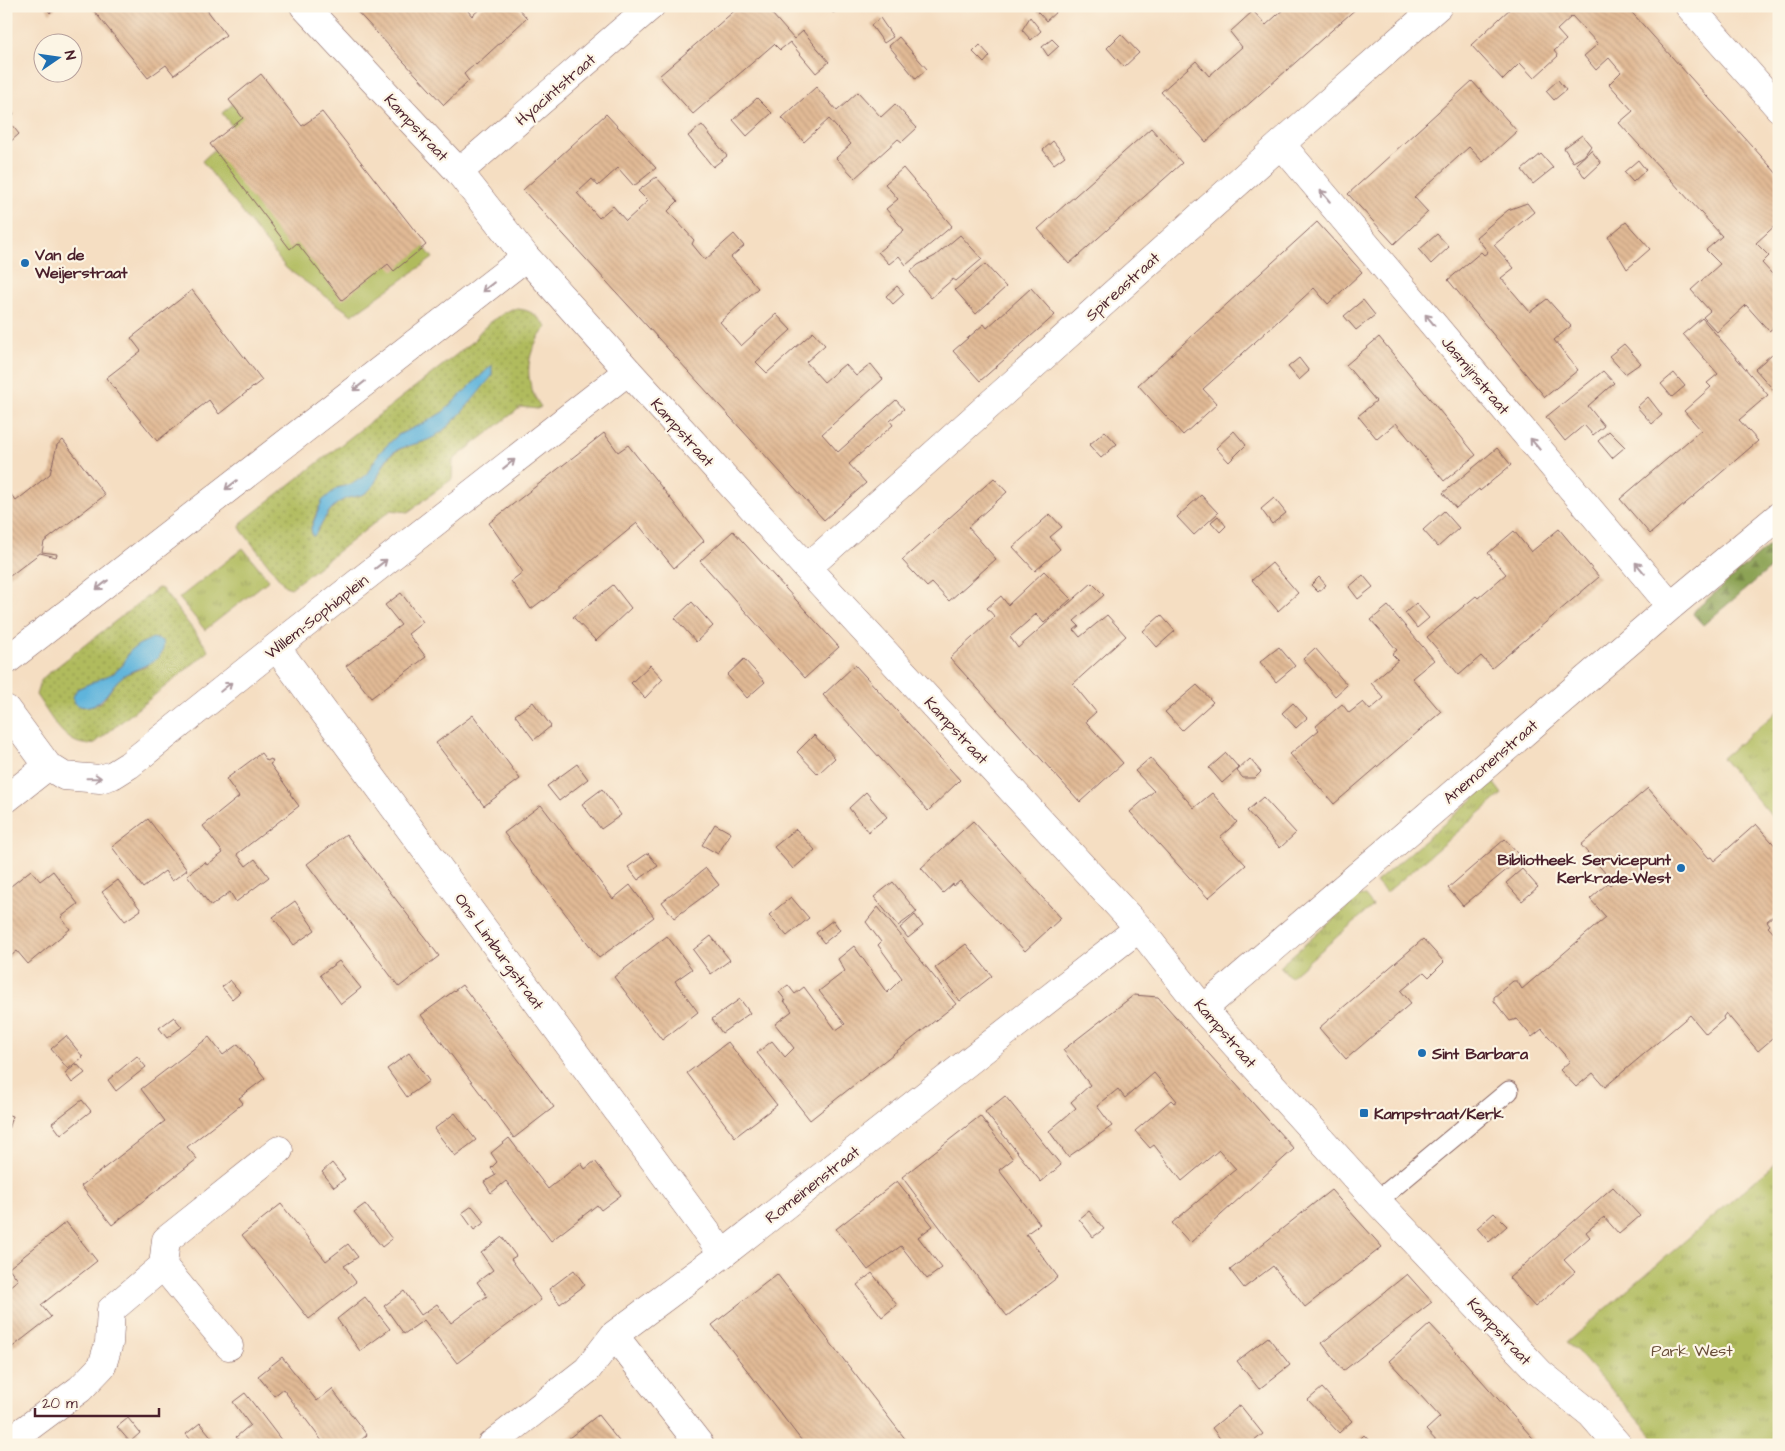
<svg xmlns="http://www.w3.org/2000/svg" width="1785" height="1451" font-family="'Architects Daughter',sans-serif">
	<style>
		.grass { fill: url(#grass-tufts); stroke: #7d6d44 }
		.forest { fill: url(#forest-firs); stroke: #6b6140 }
		.garden { fill: url(#garden-dots); stroke: #7d6d44; fill-rule: evenodd }
		.pitch { fill: #b0bb5d; stroke: #7d6d44 }
		.water { fill: #5eb4db; stroke: #546a83 }
		.building { fill: url(#building-back-hatch) }
		.lines { fill: none; stroke-linecap: round; stroke-linejoin: round }
		.service-casing { stroke: #866260; stroke-width: 21 }
		.minor-casing { stroke: #866260; stroke-width: 29 }
		.service { stroke: #fff; stroke-width: 19 }
		.minor { stroke: #fff; stroke-width: 28 }
		.oneway { stroke: #ae9aa0 }
		.poi-dot { fill: #1f6fb2; stroke: #fcf5e5; stroke-width: 2 }
		.labels { text-anchor: middle; stroke-width: 4.5; stroke-linejoin: round; paint-order: stroke }
		.street-label { font-size: 16px; fill: #4a1f2b; stroke: #fcf5e5 }
		.poi-label { font-size: 16px; font-weight: bold; fill: #4a1f2b; stroke: #fcf5e5; text-anchor: start }
		.park-label { font-size: 16px; fill: #694e3a; stroke: #fcf5e5 }
	</style>
	<defs>
		<pattern id="grass-tufts" width="24" height="20" patternUnits="userSpaceOnUse" patternTransform="scale(1.25)"><rect width="24" height="20" fill="#b0bb5d"/><path d="M3 7l-1-3M5 7V3M7 7l1-3M15 17l-1-3M17 17v-4M19 17l1-3" fill="none" stroke="#91974d"/></pattern>
		<pattern id="forest-firs" width="22" height="20" patternUnits="userSpaceOnUse" patternTransform="scale(1.25)"><rect width="22" height="20" fill="#8ca354"/><path d="M5 1l3.5 6h-7zM16 11l3.5 6h-7z" fill="#748446"/></pattern>
		<pattern id="garden-dots" width="8" height="8" patternUnits="userSpaceOnUse" patternTransform="scale(1.25)"><rect width="8" height="8" fill="#b0bb5d"/><path d="M2 2h.1M6 6h.1" fill="none" stroke="#91974d" stroke-width="1.8" stroke-linecap="round"/></pattern>
		<pattern id="building-back-hatch" width="6" height="6" patternUnits="userSpaceOnUse" patternTransform="scale(1.25)"><rect width="6" height="6" fill="#e1ba95"/><path d="M-1 5l2 2M0 0l6 6M5-1l2 2" fill="none" stroke="#c39f81"/></pattern>
	</defs>
	<rect width="100%" height="100%" fill="#fcf5e5"/>
	<filter id="ink" filterUnits="userSpaceOnUse"><feTurbulence type="fractalNoise" baseFrequency=".02" numOctaves="2"/><feDisplacementMap in="SourceGraphic" scale="10" xChannelSelector="R" yChannelSelector="G"/><feConvolveMatrix kernelMatrix="1 2 1 2 8 2 1 2 1" color-interpolation-filters="sRGB"/></filter>
	<filter id="wash" filterUnits="userSpaceOnUse"><feTurbulence type="fractalNoise" baseFrequency=".0096" numOctaves="4" result="noise"/><feDisplacementMap in="SourceGraphic" scale="20" xChannelSelector="R" yChannelSelector="G"/><feGaussianBlur stdDeviation="1.12" result="paint"/><feColorMatrix in="noise" values="0 0 0 0 0 0 0 0 0 0 0 0 0 0 0 0 0 1.4 0 .05"/><feComposite in="paint" operator="in"/></filter>
	<g filter="url(#wash)">
		<rect width="100%" height="100%" fill="#f5dec2"/>
		<path class="grass" d="M243,548l26,32 -64,50 -26,-32z
			M1779,710v115l-57,-67z
			M1493,782l9,12 -116,99 -10,-11z
			M1361,895l4,1 8,10 -83,71 -10,-11z
			M1779,1160v285h-118l-84,-94 -11,-8z"/>
		<path class="forest" d="M1779,537v24l-76,64 -10,-11 2,-4z"/>
		<path class="garden" d="M512,309c17,-1 25,6 35,18 -21,22 -25,54 -6,80l-4,2 -16,-2 -68,53 -1,19 -44,33 -17,-2 -100,78 -6,-2 -43,-55 -2,-4 2,-5 233,-182c3,-11 26,-26 37,-31zM492,366c-17,26 -33,58 -61,72 -13,7 -28,7 -39,16 -12,10 -13,28 -25,38 -5,4 -12,4 -18,5 -17,5 -24,22 -33,36l-5,-5 6,-17 20,-23 15,-4 14,-9 14,-23 18,-17 28,-13 17,-10z
			M158,588l4,1 45,59 1,4 -113,91c-28,9 -46,-30 -59,-48l4,-13 5,-6zM129,652l18,14c-9,4 -18,6 -26,11 -9,8 -15,23 -23,27 -4,2 -11,2 -16,3l-5,-18c18,-9 47,-13 52,-37z"/>
		<path class="pitch" d="M259,82l43,55 22,-13 109,134 -81,57 -66,-47 -84,-107 33,-31 -13,-17z"/>
		<path class="water" d="M492,365v11c-18,21 -35,46 -58,61 -14,8 -31,7 -43,17 -11,10 -12,29 -24,38 -7,5 -15,4 -22,7 -17,7 -22,24 -31,37h-2l-1,-8 11,-27 15,-13 15,-4 14,-9 14,-23 18,-17 28,-13 17,-10z
			M153,638l10,3c5,22 -28,26 -40,35 -14,10 -17,27 -34,30 -6,1 -9,1 -14,-3l-2,-6 4,-8 37,-16 9,-8 6,-13 9,-7z"/>
		<g id="blocks">
			<path class="building" d="M45,6h13l-8,7z
				M90,6h114l22,29 -52,40 -8,-10 -18,13z
				M352,6h112l8,10 11,-10h33l11,12 -51,47 -1,-1 -11,10 5,7 -25,24z
				M740,6h25l29,33 9,-8 26,31 -13,11 -26,-31 -10,8 -6,-6 -81,70 -34,-38z
				M828,6h14l-9,7z
				M1033,6h20l4,5 -11,10z
				M1287,6h72l-153,136 -45,-50 35,-31 13,15 33,-29 -12,-15 23,-21 13,14z
				M1513,6h113l153,170v46l-23,21 13,13 -7,7 11,12 6,-5v64l-6,-6 -4,3 -23,-26 -29,27 -14,-15 7,-6 -19,-21 29,-26 -14,-14 16,-14 -103,-113 14,-12 -24,-27 12,-12 -12,-14 -13,12 -12,-14 14,-12 -26,-28 -15,14 9,10 -12,11 4,5 -24,22 -14,-15 -17,17 -32,-35z
				M1030,17l11,14 -10,9 -9,-10z
				M880,18l13,19 -9,6 -13,-18z
				M1121,34l18,19 -15,14 -17,-19z
				M899,37l28,32 -11,10 -27,-33z
				M1052,39l7,7 -11,10 -6,-9z
				M980,45l10,11 -6,7 -11,-11z
				M261,74l41,52 20,-14 104,133 -32,26 -6,-7 -46,36 -45,-57 -7,6 -80,-105 33,-26 -14,-18z
				M1558,80l8,10 -12,10 -8,-9z
				M1472,81l45,50 -34,31 -14,-15 -55,50 14,15 -34,32 -46,-50z
				M816,87l21,24 21,-19 23,25 14,-13 22,24 -15,14 -4,-3 -43,39 -19,-20 15,-14 -22,-25 -25,23 -22,-24z
				M757,98l15,15 -25,23 -14,-16z
				M8,106l6,8 -7,5 12,15 -10,9 -3,-4v-31z
				M606,114l50,54 -22,18 -16,-18 -20,18 -6,-7 -15,14 22,25 14,-12 13,15 22,-20 -10,-10 18,-14 22,24 -10,10 26,29 -2,4 13,16 29,-26 10,12 -13,11 27,31 -38,34 21,24 35,-32 15,16 -35,32 11,11 46,-41 12,13 -19,17 18,20 21,-18 11,12 15,-12 12,15 -61,55 16,18 58,-52 8,9 -14,12 3,4 -44,39 17,19 -42,37 -301,-330z
				M702,125l25,31 -14,11 -25,-31z
				M1151,128l31,35 -113,101 -31,-35z
				M1582,135l9,11 -7,10 -11,6 -9,-14z
				M1053,141l12,15 -11,8 -11,-14z
				M1591,150l10,13 -16,15 -9,-14z
				M1541,154l12,14 -20,16 -11,-14z
				M1638,160l8,10 -13,12 -9,-10z
				M903,168l49,58 -46,39 -7,-9 -10,8 -11,-12 26,-22 -18,-21 12,-10 -13,-15z
				M1527,203l7,9 -40,33 20,23 -13,10 29,34 17,-13 24,27 -17,14 24,30 -33,27 -97,-117 33,-28 3,3 4,-3 -12,-15 32,-27z
				M1317,222l45,50 -34,32 -14,-16 -83,76 -28,25 14,15 -34,31 -45,-50z
				M1626,222l24,27 -23,20 -19,-32z
				M1437,234l12,13 -18,17 -12,-14z
				M960,235l22,24 -26,22 -3,-2 -22,19 -21,-26 8,-7 17,-9z
				M985,264l21,23 -30,27 -21,-24z
				M897,286l7,8 -11,10 -7,-8z
				M1031,288l24,27 -75,66 -27,-30 31,-27 3,4z
				M192,290l70,90 -43,34 -10,-14 -52,41 -51,-63 35,-27 -10,-13z
				M1363,300l12,15 -19,15 -12,-14z
				M1702,318l66,77 -29,25 19,21 -108,93 -30,-35 81,-69 -17,-19 27,-24 -4,-4 11,-9 -35,-40z
				M1379,337l97,118 -32,26 -48,-58 -19,16 -19,-23 18,-15 -30,-36z
				M1624,344l17,19 -16,11 -16,-18z
				M1772,354l7,7v35l-24,-27z
				M1299,358l10,13 -10,9 -11,-13z
				M1603,371l11,12 -26,23 16,20 -11,9 -9,-10 -19,16 -19,-24z
				M1674,373l11,13 -13,11 -11,-13z
				M1648,397l14,18 -10,9 -15,-17z
				M1105,431l12,13 -16,14 -12,-13z
				M1234,431l12,14 -17,17 -13,-14z
				M1609,431l16,16 -13,11 -14,-17z
				M604,433l14,19 10,-7 76,96 -30,27 -37,-45 -74,61 -19,17 -1,-1 -12,9 -20,-28 12,-9 -34,-49z
				M63,440l42,55 -61,47 -2,10 15,2 -1,3 -16,-4 -34,26v-91l10,13 34,-27 7,-29z
				M1497,448l14,17 -31,26 -1,-2 -23,19 -13,-15z
				M994,478l13,14 -39,35 28,32 -47,42 -17,-18 -5,4 -25,-27z
				M1201,495l17,18 -24,22 -17,-18z
				M1274,498l12,15 -14,11 -11,-15z
				M1444,511l15,17 -21,19 -15,-17z
				M1050,514l12,13 -12,10 10,12 -25,22 -22,-24z
				M1218,516l8,10 -6,6 -9,-10z
				M1559,529l40,48 -107,91 -11,-12 -22,19 -32,-38 49,-41 2,2 28,-24 -18,-21 26,-22 17,21z
				M733,531l106,116 -34,31 -105,-117z
				M1272,563l26,30 -20,18 -26,-31z
				M1044,571l27,28 -27,24 -8,-9 -26,23 8,11 74,-65 12,12 -30,26 5,5 -5,4 6,7 27,-22 19,21 -53,48 23,28 -10,9 1,2 36,40 -43,39 -130,-144 45,-41 -8,-9 14,-12 7,9z
				M1363,575l10,12 -15,12 -9,-12z
				M1319,577l7,8 -8,7 -7,-7z
				M613,585l18,23 -35,33 -23,-24z
				M401,593l22,29 -15,12 18,23 -55,41 -25,-32 55,-41 -16,-20z
				M692,602l21,24 -17,16 -21,-24z
				M1416,603l13,15 -12,10 -12,-15z
				M1388,606l46,54 -22,18 29,34 -107,92 -44,-50 29,-24 -3,-4 26,-22 7,9 14,-11 7,8 14,-12 -13,-15 27,-23 -6,-6 5,-4 -26,-30z
				M1161,615l14,16 -18,16 -14,-16z
				M1279,647l16,19 -19,16 -16,-20z
				M1315,648l32,37 -12,11 -32,-37z
				M744,659l21,23 -18,16 -20,-23z
				M650,665l13,14 -18,19 -14,-15z
				M855,665l105,115 -32,31 -105,-116z
				M1197,685l16,17 -31,28 -17,-18z
				M533,702l18,24 -17,14 -19,-25z
				M1293,703l14,15 -11,10 -14,-15z
				M473,715l47,64 -36,27 -48,-63z
				M814,735l21,23 -17,16 -21,-22z
				M261,753l6,8 4,-2 2,3 -3,2 21,29 -1,1 9,12 -62,48 9,12 9,-7 14,18 -33,25 -6,-10 -19,14 -24,-31 18,-13 2,3 16,-12 -20,-27 36,-29 -13,-18z
				M1226,753l13,15 -17,15 -13,-15z
				M1150,758l44,50 18,-15 25,29 -17,15 26,28 -38,33 -78,-86 24,-21 -19,-20z
				M1250,759l11,13 -6,6h-12l-6,-7z
				M577,764l11,15 -29,22 -12,-15z
				M1648,788l61,70 2,-1 3,4 42,-37 23,26v61l-12,10 3,4 -2,2 11,12v94l-21,18 -32,-38 -3,4 1,2 -18,15 -16,-19 -85,72 -12,-14 -17,14 -16,-17 10,-9 -28,-32 -10,8 -15,-18 -7,2 -16,-20v-4l19,-16h4l5,8 84,-72 -16,-18 18,-16 2,2 3,-3 -32,-37z
				M602,789l19,26 -20,14 -19,-25z
				M866,792l21,25 -19,15 -19,-24z
				M1263,797l33,36 -16,15 -33,-37z
				M541,805l72,94 17,-14 24,32 -55,41 -95,-125z
				M148,819l39,51 -15,11 -7,-10 -22,17 -31,-41z
				M973,821l88,97 -36,33 -65,-70 -6,5 -1,-2 -10,9 -22,-25z
				M715,824l16,9 -13,21 -16,-9z
				M796,829l19,21 -22,19 -19,-22z
				M346,834l93,122 -40,31 -92,-123z
				M1505,839l16,19 -58,48 -15,-18z
				M648,853l10,13 -20,14 -10,-13z
				M706,868l13,17 -45,33 -12,-16z
				M1522,869l16,18 -16,14 -16,-18z
				M31,870l9,11 13,-10 25,33 -17,13 9,12 -42,35 -11,-13 -11,9v-70z
				M118,880l23,30 -16,11 -23,-29z
				M893,882l24,30 -19,14 -24,-29z
				M791,897l18,21 -22,18 -18,-21z
				M295,901l20,29 -21,15 -21,-28z
				M878,907l78,97 -146,116 -53,-67 15,-12 13,16 9,-9 -19,-24 17,-13 -8,-10h2l-7,-9 9,-7 7,9 9,-7 32,43 9,-6 -26,-33 26,-20 -7,-12 16,-13 33,47 15,-15 -24,-33 3,-3 -15,-20z
				M915,915l8,11 -15,12 -8,-10z
				M833,920l7,10 -16,13 -8,-10z
				M667,936l25,33 -17,12 23,31 -36,28 -48,-63z
				M711,936l19,24 -19,14 -18,-24z
				M1423,939l21,23 -15,15 -5,-5 -23,19 10,12 -65,56 -27,-31z
				M966,944l26,32 -32,25 -25,-33z
				M339,961l22,27 -20,16 -21,-29z
				M230,980l10,12 -8,7 -10,-12z
				M462,985l92,122 -40,31 -93,-123z
				M1134,995l24,2 136,152 -104,94 -18,-20 64,-54 -17,-19 -37,31 -28,-36 -4,3 -15,-17 36,-31 3,3 3,-2 -23,-28 -29,25 -7,-9 -21,17 15,20 -44,31 -19,-26 27,-23 -5,-6 19,-17 -27,-35z
				M740,999l10,14 -28,20 -10,-14z
				M174,1017l8,10 -15,11 -8,-10z
				M66,1036l17,21 -15,12 -17,-20z
				M209,1037l14,18 15,-11 27,34 -26,20 4,5 -56,44 10,12 -85,66 -31,-39 84,-65 -24,-32z
				M728,1042l49,63 -42,32 -48,-64z
				M409,1053l20,28 -22,16 -20,-28z
				M137,1056l9,11 -30,24 -8,-11z
				M77,1064l8,9 -13,10 -7,-10z
				M1005,1096l56,69 -20,17 -56,-70z
				M82,1100l9,11 -30,24 -9,-12z
				M455,1113l21,27 -21,16 -21,-27z
				M6,1114l6,2 -5,17h-1z
				M980,1116l33,43 -14,11 41,54 -14,10 32,43 -51,39 -105,-139z
				M509,1138l39,51 33,-26 4,6 10,-8 26,34 -20,15 -4,-5 -46,36 -45,-60 -15,12 -7,-11 12,-7 -5,-7 6,-6 -6,-9z
				M332,1163l13,16 -11,8 -12,-15z
				M897,1181l36,45 -15,11 24,31 -15,11 -26,-33 -33,24 -32,-41z
				M1613,1187l27,29 -21,18 -15,-17 -18,15 4,5 -26,23 11,12 -40,35 -26,-29z
				M1331,1190l51,57 -77,60 -32,-41 -29,22 -14,-18z
				M281,1204l45,57 22,-17 10,13 -14,9 12,16 -47,37 -67,-84z
				M365,1204l27,35 -10,8 -28,-35z
				M472,1206l13,16 -11,8 -12,-17z
				M1089,1211l15,18 -11,8 -14,-18z
				M1494,1213l13,13 -18,16 -12,-14z
				M66,1222l31,39 -56,44 10,12 -45,35v-63l12,-9 -9,-12z
				M502,1237l14,19 -5,3 30,41 -84,63 -33,-43 -20,14 -20,-28 20,-15 17,24 16,-11 14,19 36,-27 -10,-14 16,-12 -12,-17z
				M574,1270l11,15 -25,19 -11,-15z
				M872,1273l25,32 -15,12 -25,-32z
				M777,1274l133,171h-105l-93,-120z
				M1407,1274l25,28 -89,69 -21,-28z
				M365,1297l25,32 -30,22 -23,-32z
				M1430,1324l26,28 83,93h-99l-14,-15 14,-13 -51,-56z
				M1268,1337l22,28 -31,24 -22,-28z
				M282,1357l35,44 15,-12 35,46 -12,10h-30l-42,-56 -9,7 -16,-20z
				M1322,1388l30,33 -13,12 -31,-33z
				M245,1393l14,18 26,34h-43l-6,-8 14,-12 -17,-23z
				M1240,1405l23,29 -14,11h-24l-13,-17z
				M598,1415l24,30h-62l4,-3z
				M128,1418l12,15 -10,9 -13,-15z
				M200,1423l9,11 8,11h-22l-9,-11z
				M1364,1435l9,10h-19z"/>
		</g>
	</g>
	<g filter="url(#ink)">
		<use href="#blocks" fill-opacity="0" stroke="#866260" stroke-width="1"/>
		<g class="lines">
			<g class="service-casing">
				<path id="service" d="M1377,1201l132,-110"/>
			</g>
			<g class="minor-casing">
				<path id="minor" d="M304,6l155,166 67,85 102,114 179,197 332,360 64,81 174,192 163,172 51,41 27,31
					M1689,6l90,102
					M1281,144l390,462
					M459,172l192,-166
					M807,568l474,-424 157,-138
					M276,647l447,607
					M6,661l520,-404
					M6,709l42,57 16,10 36,3 13,-4 16,-10 147,-118 352,-276
					M6,799l42,-33
					M1203,1009l468,-403 108,-90
					M163,1266l66,80
					M614,1335l86,110
					M6,1444l74,-55 22,-23 7,-23 2,-33 52,-44 3,-26 113,-90
					M491,1445l96,-75 27,-35 109,-81 416,-326"/>
			</g>
			<use href="#service" class="service"/>
			<use href="#minor" class="minor"/>
		</g>
		<defs><path id="oneway-shaft" d="M-6 0H5M1.5-3L5.5 0L1.5 3" fill="none" stroke-width="1.6" stroke-linecap="round" stroke-linejoin="round" transform="scale(1.25)"/></defs>
		<g class="oneway">
			<use href="#oneway-shaft" transform="translate(1325 196) rotate(-130)"/>
			<use href="#oneway-shaft" transform="translate(488 287) rotate(142)"/>
			<use href="#oneway-shaft" transform="translate(1430 320) rotate(-130)"/>
			<use href="#oneway-shaft" transform="translate(359 386) rotate(142)"/>
			<use href="#oneway-shaft" transform="translate(1535 444) rotate(-130)"/>
			<use href="#oneway-shaft" transform="translate(509 464) rotate(-38)"/>
			<use href="#oneway-shaft" transform="translate(231 485) rotate(142)"/>
			<use href="#oneway-shaft" transform="translate(381 564) rotate(-38)"/>
			<use href="#oneway-shaft" transform="translate(1640 568) rotate(-130)"/>
			<use href="#oneway-shaft" transform="translate(102 585) rotate(142)"/>
			<use href="#oneway-shaft" transform="translate(226 687) rotate(-39)"/>
			<use href="#oneway-shaft" transform="translate(94 778) rotate(-1)"/>
		</g>
	</g>
	<g class="poi-dot">
		<circle cx="25" cy="263" r="5"/>
		<circle cx="1681" cy="868" r="5"/>
		<circle cx="1422" cy="1053" r="5"/>
		<rect x="1359" y="1108" width="10" height="10" rx="2.5"/>
	</g>
	<g class="labels">
		<g class="street-label">
			<text transform="translate(555 89) rotate(-41)" y="6">Hyacintstraat</text>
			<text transform="translate(417 127) rotate(47)" y="6">Kampstraat</text>
			<text transform="translate(1122 286) rotate(-42)" y="6">Spireastraat</text>
			<text transform="translate(1476 375) rotate(50)" y="6">Jasmijnstraat</text>
			<text transform="translate(683 432) rotate(48)" y="6">Kampstraat</text>
			<text transform="translate(316 616) rotate(-38)" y="6">Willem-Sophiaplein</text>
			<text transform="translate(957 730) rotate(47)" y="6">Kampstraat</text>
			<text transform="translate(1490 761) rotate(-41)" y="6">Anemonenstraat</text>
			<text transform="translate(500 951) rotate(54)" y="6">Ons Limburgstraat</text>
			<text transform="translate(1226 1033) rotate(49)" y="6">Kampstraat</text>
			<text transform="translate(812 1184) rotate(-38)" y="6">Romeinenstraat</text>
			<text transform="translate(1500 1331) rotate(47)" y="6">Kampstraat</text>
		</g>
		<g class="poi-label">
			<text x="35" y="260">Van de<tspan x="35" dy="18">Weijerstraat</tspan></text>
			<text x="1671" y="865" text-anchor="end">Bibliotheek Servicepunt<tspan x="1671" dy="18">Kerkrade-West</tspan></text>
			<text x="1432" y="1059">Sint Barbara</text>
			<text x="1374" y="1119">Kampstraat/Kerk</text>
		</g>
		<g class="park-label">
			<text x="1692" y="1356">Park West</text>
		</g>
	</g>
	<rect width="1785" height="1451" fill="none" stroke="#fcf5e5" stroke-width="25"/>
	<g transform="translate(58 58) rotate(77)"><circle r="24" fill="#fcf5e5" stroke="#b59f9b"/>
	<path d="M0-4L9 19L0 12L-9 19Z" fill="#1f6fb2"/>
	<text y="-8" font-size="14" font-weight="bold" text-anchor="middle" fill="#4a1f2b">N</text>
	</g>
	<path d="M35 1408v8h124v-8" fill="none" stroke="#4a1f2b" stroke-width="2.5"/>
	<text x="42" y="1408" font-size="15" fill="#4a1f2b" stroke="#fcf5e5" stroke-width="4" paint-order="stroke">20 m</text>
</svg>
